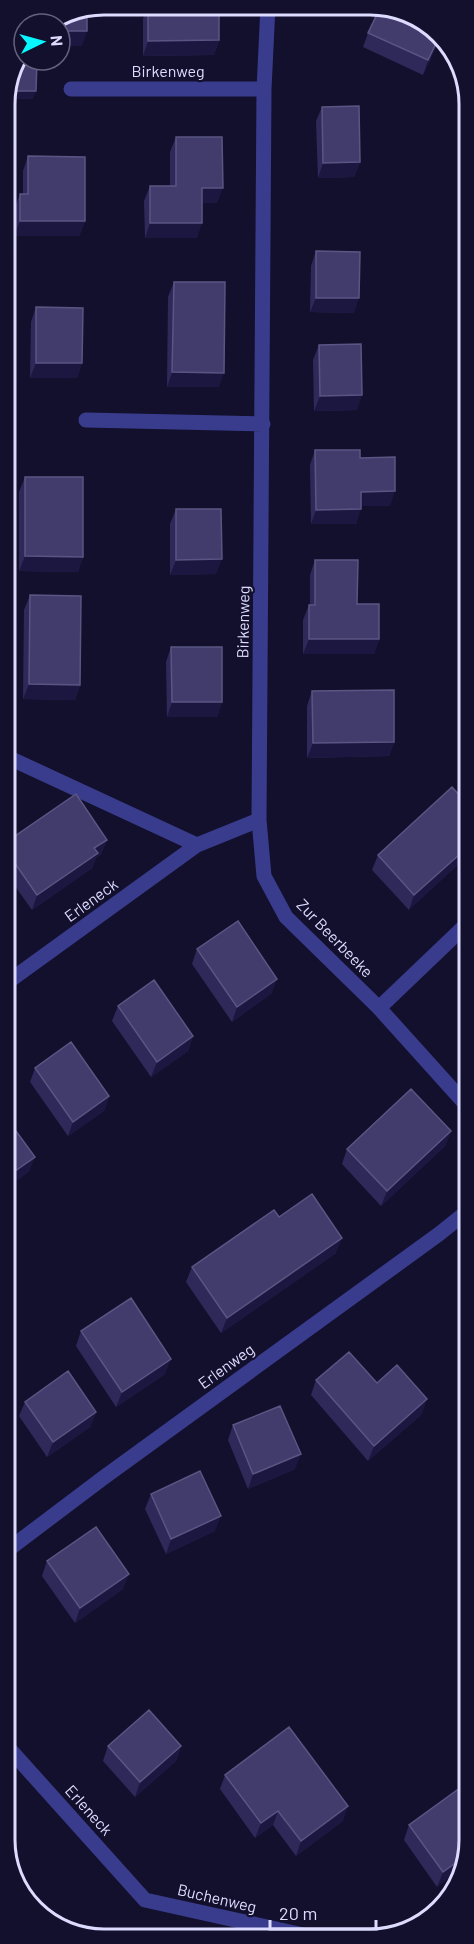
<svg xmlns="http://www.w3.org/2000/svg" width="474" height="1944" font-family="Barlow,sans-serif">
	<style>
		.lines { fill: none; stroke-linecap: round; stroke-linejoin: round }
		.minor { stroke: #393c8d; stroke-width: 15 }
		.wall { fill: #2f295a }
		.shaded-wall { fill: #1c1741 }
		.building { fill: #423c6c; stroke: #5a5583; stroke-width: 1.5 }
		.labels { text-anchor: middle; stroke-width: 4.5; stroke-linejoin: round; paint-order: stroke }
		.street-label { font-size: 16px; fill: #dddcff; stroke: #13102d }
		.rim { fill: none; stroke: #dddcff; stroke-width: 3 }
	</style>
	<rect width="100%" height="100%" fill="#13102d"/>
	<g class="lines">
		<path class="minor" d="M268,6l-4,83 -5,731 5,56 22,41 93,91 90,100
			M71,89h193
			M86,420l177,4
			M5,756l192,89 62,-25
			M5,984l192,-139
			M379,1008l90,-86
			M5,1552l98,-74 336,-244 30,-24
			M5,1744l140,156 172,38"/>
	</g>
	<path class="wall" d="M148,5l71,35 -5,15 -71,1v-37z
		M368,33l73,3 -18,39 -60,-28z
		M322,107l38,55 -6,15 -36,1 -2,-57z
		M176,137l41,66h-15l-5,35h-52l-1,-37 6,-15h20v-34z
		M28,156l57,65 -6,15h-65v-27l6,-15h3v-23z
		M316,251l38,62 -44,-1 1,-46z
		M174,282l45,105h-52l1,-90z
		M36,307l46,56 -5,15h-47l1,-56z
		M319,345l38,65 -43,1 -1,-51z
		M315,450l45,8 30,48h-29l-5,18h-45l-1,-59z
		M25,477l58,80 -5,15 -59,-1v-79z
		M176,509l40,65 -46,1v-51z
		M315,560l42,44 22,35 -5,15h-71v-34l6,-15h1v-30z
		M30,595l50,90 -5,15 -52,-1 1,-89z
		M171,647l51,55 -5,15h-50l-1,-55z
		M312,691l82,51 -5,14 -82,2v-52z
		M469,806l-60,104 -37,-40 6,-15z
		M107,840l-6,14 -5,4 -4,10 -60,42 -27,-38v-29z
		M197,949l75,44 -40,29 -40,-58z
		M118,1006l75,30 -5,15 -37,26 -39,-56z
		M35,1068l74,28 -5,15 -36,25 -38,-54z
		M451,1131l-6,15 -64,60 -39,-42 5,-15z
		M279,1217l57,36 -115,80 -35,-51 6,-15z
		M81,1331l84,43 -49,33 -40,-61z
		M316,1380l61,3 45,31 -54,47 -57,-66z
		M25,1402l71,10 -6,15 -43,30 -28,-41z
		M233,1425l62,44 -47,20 -20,-49z
		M151,1494l64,37 -49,23 -21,-45z
		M47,1561l76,28 -48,34 -33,-47z
		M108,1746h73l-5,15 -41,36 -32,-36z
		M225,1775l118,46 -47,35 -23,-31 -18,13 -35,-49z
		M409,1825l60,21 -32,41 -33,-47z"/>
	<path class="shaded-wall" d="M60,31h27l-5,15h-22z
		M440,35l1,1 -18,39 5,-15z
		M219,40l-5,15 -71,1 5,-15z
		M8,91h28l-3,8h-28z
		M360,162l-6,15 -36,1 5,-15z
		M202,188h21l-6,15h-20z
		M20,221h65l-6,15h-65z
		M150,223h52l-5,15h-52z
		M316,298h43l-5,15 -44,-1z
		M36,363h46l-5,15h-47z
		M172,372l52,1 -5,14h-52z
		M362,395l-5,15 -43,1 6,-15z
		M395,491l-5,15h-35l6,-14z
		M361,509l-5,15h-45l5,-14z
		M25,556l58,1 -5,15 -59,-1z
		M222,559l-6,15 -46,1 6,-15z
		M309,639h70l-5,15h-71z
		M29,684l51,1 -5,15 -52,-1z
		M172,702h50l-5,15h-50z
		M394,742l-5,14 -82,2 6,-15z
		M107,840l-6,14 -5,4 -4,10 -60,42 5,-15 57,-47z
		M469,846v9l-60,55 5,-15z
		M11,917l-5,15h-1v-11z
		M277,979l-5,14 -40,29 5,-15z
		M193,1036l-5,15 -37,26 6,-15z
		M109,1096l-5,15 -36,25 5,-14z
		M451,1131l-6,15 -64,60 6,-15z
		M35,1157l-6,15 -24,17v-11z
		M342,1238l-6,15 -115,80 6,-15z
		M171,1359l-6,15 -49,33 6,-15z
		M427,1399l-5,15 -54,47 6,-15z
		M96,1412l-6,15 -43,30 6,-15z
		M301,1454l-6,15 -47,20 5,-15z
		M221,1516l-6,15 -49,23 5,-15z
		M129,1574l-6,15 -48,34 5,-15z
		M181,1746l-5,15 -41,36 5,-15z
		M348,1806l-5,15 -47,35 5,-15z
		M278,1811l-5,14 -18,13 6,-15z
		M465,1856l-6,16 -22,15 6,-15z"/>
	<path class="building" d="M148,5l71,1v34l-71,1z
		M380,8h16l44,27 -12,25 -60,-27z
		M87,11v20h-27v-7h-3z
		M22,58h2v2h13l-1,31h-28z
		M359,106l1,56 -37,1 -1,-56z
		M176,137h46l1,51h-21v35h-52v-37h26z
		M28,156l57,1v64h-65v-27h8z
		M316,251l44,1 -1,46h-43z
		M174,282h51l-1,91 -52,-1z
		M36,307l47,1 -1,55h-46z
		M361,344l1,51 -42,1 -1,-51z
		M315,450h45v8l35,-1v34l-34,1v17l-45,1z
		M25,477h58v80l-58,-1z
		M176,509h45l1,50 -46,1z
		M315,560h43l-1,44h22v35h-70v-34h6z
		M30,595l51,1 -1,89 -51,-1z
		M171,647h51v55h-50z
		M394,690v52l-81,1 -1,-52z
		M452,787l17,19v40l-55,49 -36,-40z
		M76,794l31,46 -13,8 4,5 -61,42 -32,-46v-6z
		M5,908l6,9 -6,4z
		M238,921l39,58 -40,28 -40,-58z
		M154,980l39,56 -36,26 -39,-56z
		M71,1042l38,54 -36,26 -38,-54z
		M411,1089l40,42 -64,60 -40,-42z
		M5,1116l30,41 -30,21z
		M312,1194l30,44 -115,80 -35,-51 82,-57 5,7z
		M131,1298l40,61 -49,33 -41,-61z
		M349,1352l28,31 20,-18 30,34 -53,47 -58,-66z
		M68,1371l28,41 -43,30 -28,-40z
		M280,1406l21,48 -48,20 -20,-49z
		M200,1471l21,45 -50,23 -20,-45z
		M96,1527l33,47 -49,34 -33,-47z
		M149,1710l32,36 -41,36 -32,-36z
		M289,1727l59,79 -47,35 -23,-30 -17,12 -36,-48z
		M464,1785l5,7v54l-4,10 -22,16 -34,-47z"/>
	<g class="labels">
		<g class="street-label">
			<text x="168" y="77">Birkenweg</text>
			<text transform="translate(243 622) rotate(-89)" y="6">Birkenweg</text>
			<text transform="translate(91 900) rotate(-36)" y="6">Erleneck</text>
			<text transform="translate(335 938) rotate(46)" y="6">Zur Beerbeeke</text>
			<text transform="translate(226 1366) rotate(-36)" y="6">Erlenweg</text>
			<text transform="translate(89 1810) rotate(48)" y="6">Erleneck</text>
			<text transform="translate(217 1898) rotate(13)" y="6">Buchenweg</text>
		</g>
	</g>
	<path d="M0 0H474V1944H0ZM104 15H370A89 89 0 0 1 459 104V1840A89 89 0 0 1 370 1929H104A89 89 0 0 1 15 1840V104A89 89 0 0 1 104 15Z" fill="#13102d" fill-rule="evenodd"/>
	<path class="rim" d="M104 15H370A89 89 0 0 1 459 104V1840A89 89 0 0 1 370 1929H104A89 89 0 0 1 15 1840V104A89 89 0 0 1 104 15Z"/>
	<g transform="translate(42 42) rotate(85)"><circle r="28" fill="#13102d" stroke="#646281" stroke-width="1.5"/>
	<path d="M0-4.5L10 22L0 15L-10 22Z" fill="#08f7ff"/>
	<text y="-9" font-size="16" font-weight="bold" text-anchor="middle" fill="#dddcff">N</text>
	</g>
	<path d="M270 1920v9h106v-9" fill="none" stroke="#dddcff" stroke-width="3"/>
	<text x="279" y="1920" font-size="18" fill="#dddcff" stroke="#13102d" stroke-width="4.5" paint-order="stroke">20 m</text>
</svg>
